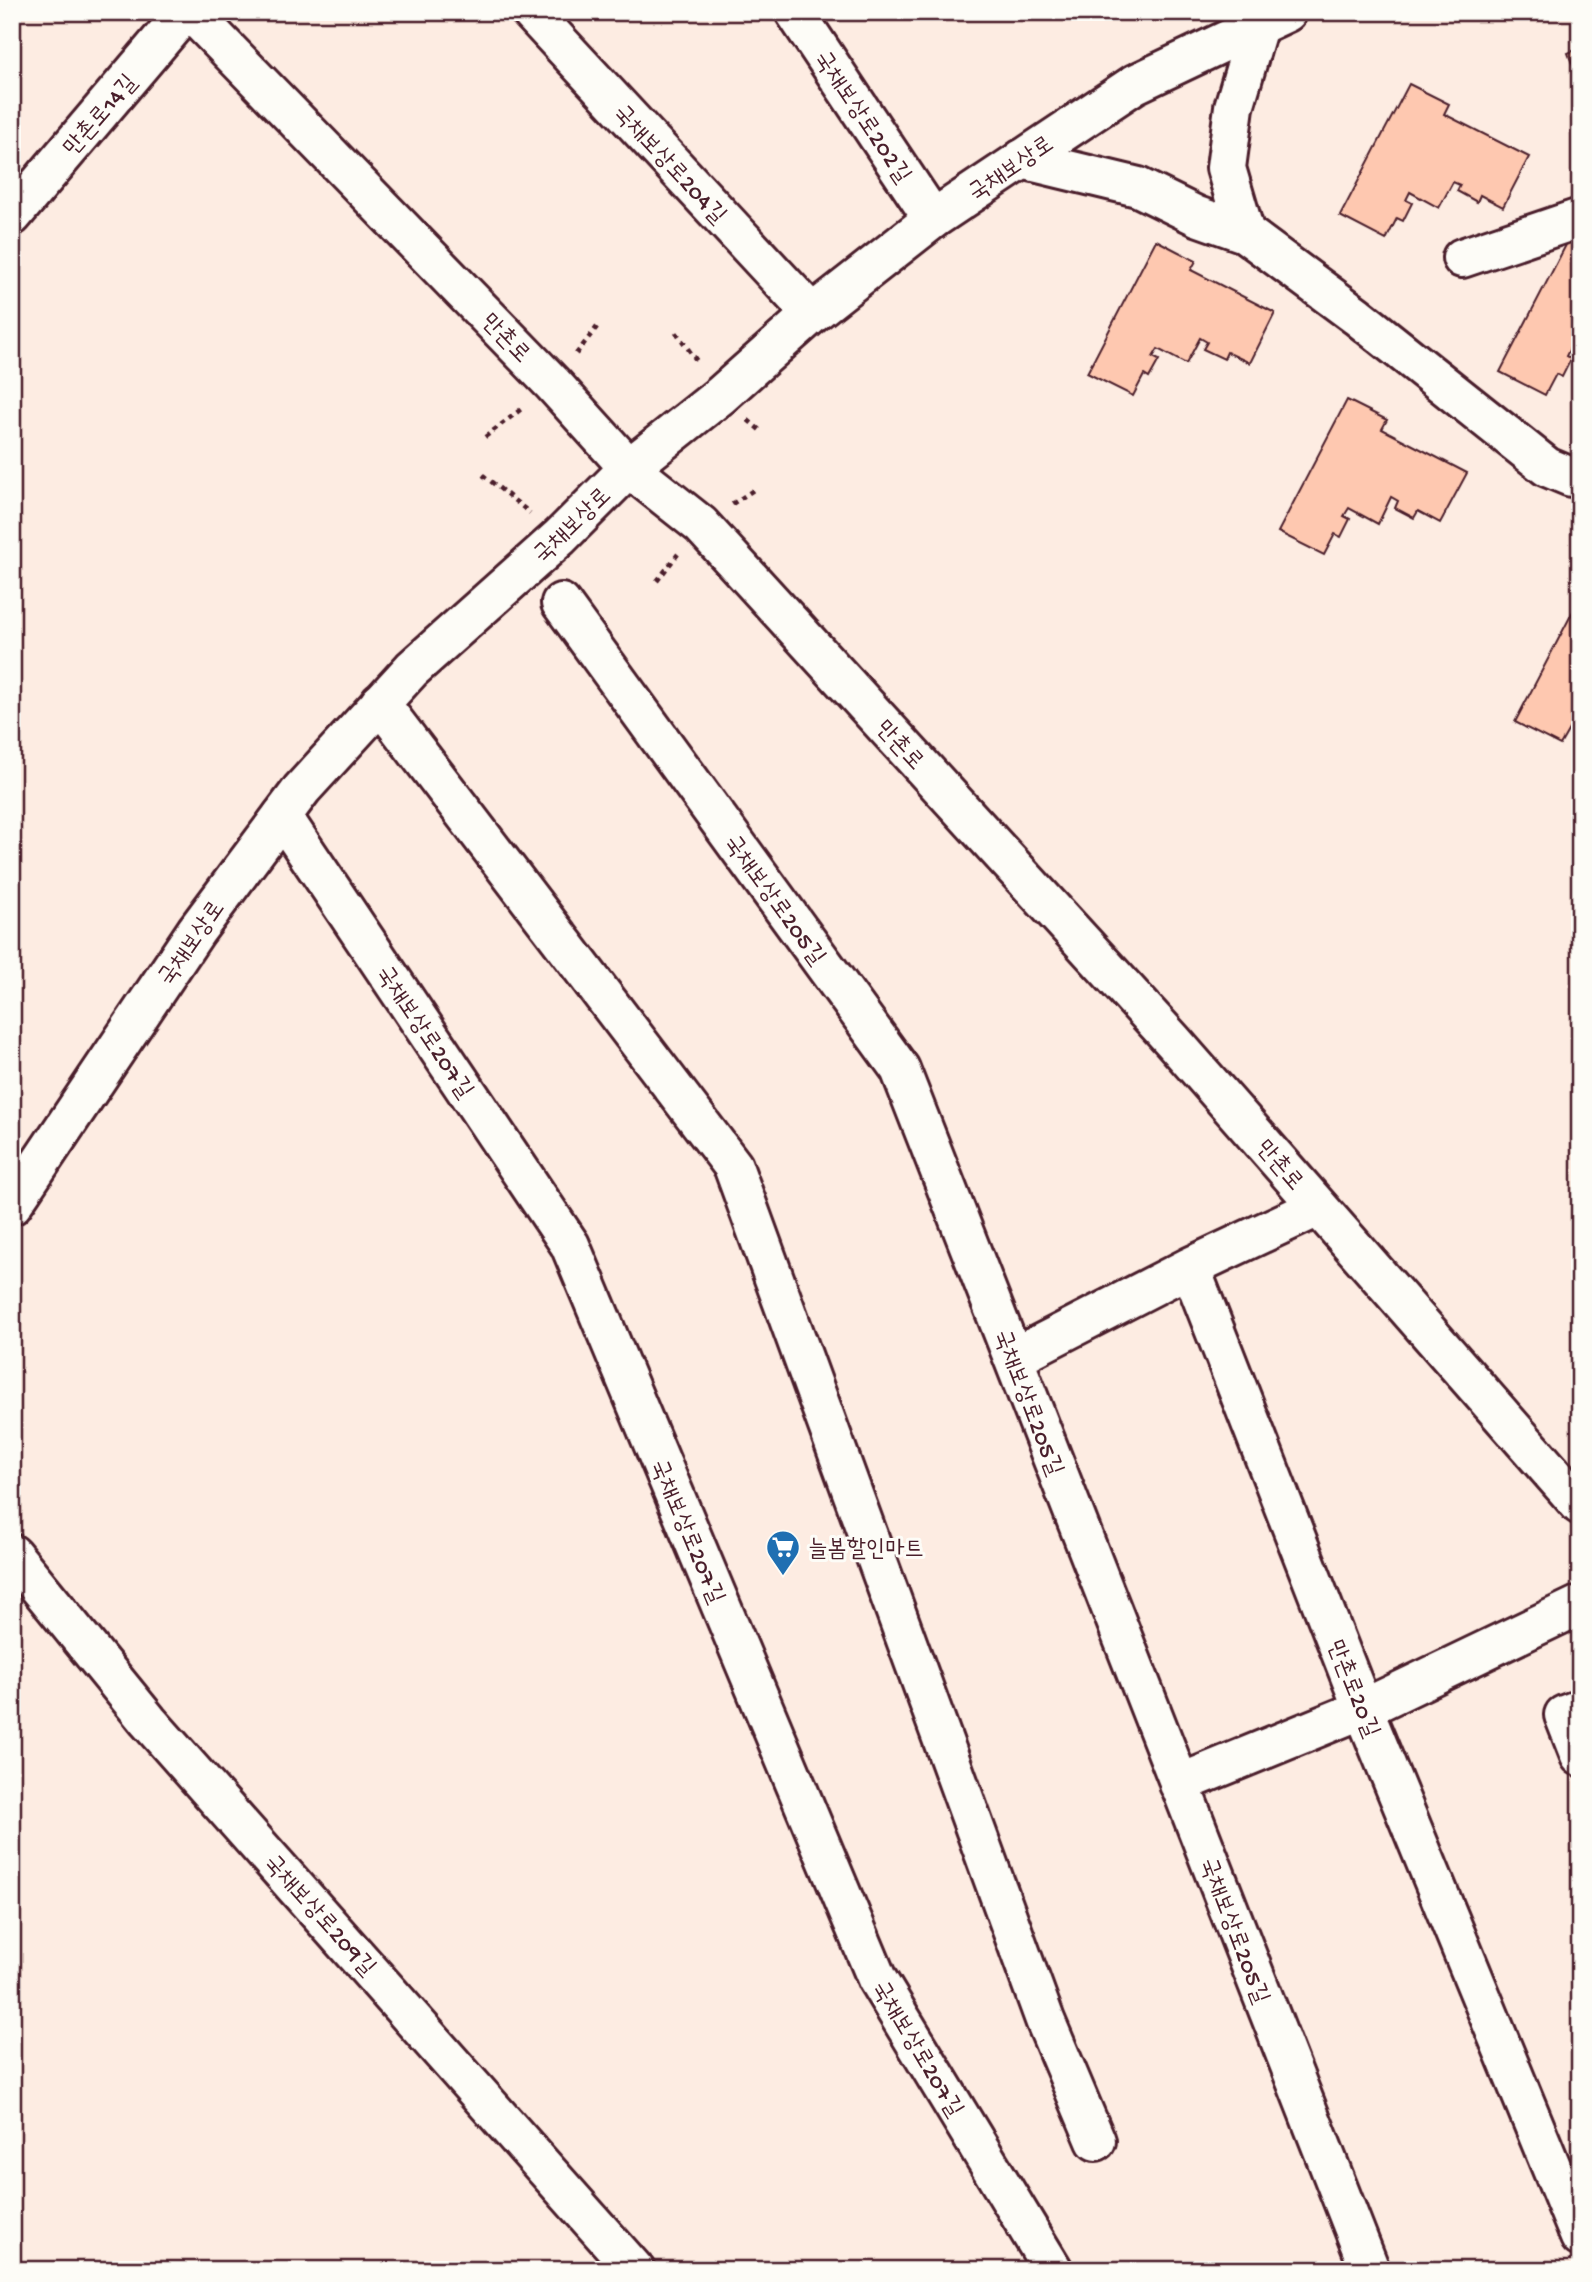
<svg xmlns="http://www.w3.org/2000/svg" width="1592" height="2282" font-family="'Gochi Hand','Poor Story',sans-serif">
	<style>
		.building { fill: #fec8b0; stroke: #4a1f2b; stroke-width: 2 }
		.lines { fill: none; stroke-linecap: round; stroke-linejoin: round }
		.minor-casing { stroke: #4a1f2b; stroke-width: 44 }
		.major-casing { stroke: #4a1f2b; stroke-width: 44 }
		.path { stroke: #4a1f2b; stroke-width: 4.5; stroke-dasharray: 5 5; stroke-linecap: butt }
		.minor { stroke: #fdfcf7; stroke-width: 38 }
		.major { stroke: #fdfcf7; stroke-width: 38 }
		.labels { text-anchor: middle; stroke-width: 6; stroke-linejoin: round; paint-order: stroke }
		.street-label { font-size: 24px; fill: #4a1f2b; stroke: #fdfcf7 }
		.poi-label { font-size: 24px; fill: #4a1f2b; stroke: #fdfcf7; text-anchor: start }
	</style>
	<rect width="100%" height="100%" fill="#fdece2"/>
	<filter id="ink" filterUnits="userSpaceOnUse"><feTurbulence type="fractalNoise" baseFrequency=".0143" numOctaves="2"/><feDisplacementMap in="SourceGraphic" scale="14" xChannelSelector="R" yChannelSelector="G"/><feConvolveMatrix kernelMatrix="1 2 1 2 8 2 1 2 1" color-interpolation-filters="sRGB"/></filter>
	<g filter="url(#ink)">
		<path class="building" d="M1580,48v36l-12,-31z
			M1409,84l40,20 -5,10 85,43 -26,50 -23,-12 -3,7 -20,-11 3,-6 -7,-3 -14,26 -29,-16 -4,8 6,3 -9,18 -6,-3 -11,22 -46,-24z
			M1569,239l11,6v108l-10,-5 -4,8 5,3 -9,18 -6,-3 -11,21 -45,-23z
			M1156,240l40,21 -5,9 84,43 -25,50 -23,-11 -3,7 -21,-10 4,-7 -7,-4 -14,26 -28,-15 -5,8 6,3 -10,18 -5,-3 -11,21 -46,-23z
			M1347,400l40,20 -5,9 85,44 -27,50 -22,-12 -4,7 -19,-10 3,-7 -7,-4 -13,27 -29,-16 -5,8 6,3 -9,18 -6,-3 -11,21 -46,-23z
			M1580,598v124l-3,5 -5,-3 -12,21 -45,-23z"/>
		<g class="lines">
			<g class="minor-casing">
				<path id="minor" d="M531,12l281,302
					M795,12l138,207
					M1022,159l116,28 59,29 48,17 112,83 190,151 24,10 9,-2
					M12,216l173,-204
					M1245,233l-19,-65 8,-61 24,-81
					M1462,258l118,-40
					M561,603l339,466 470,1201
					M380,703l353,463 312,854 51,121
					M282,816l288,429 307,734 176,291
					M1190,1267l173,442 217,528
					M1013,1358l177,-91 128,-60
					M12,1554l136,167 487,549
					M1580,1709l-16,6 16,41
					M1179,1784l184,-75 217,-104"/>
			</g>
			<g class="major-casing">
				<path id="major" d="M191,12l362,372 76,84 72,57 472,516 407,464
					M12,1205l184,-274 106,-142 110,-120 148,-132 69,-69 92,-73 91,-81 121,-95 202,-135 152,-72"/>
			</g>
			<path class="path" d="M676,332l23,32
				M576,354l21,-27
				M748,420l15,13
				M485,437l39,-30
				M483,475l47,38
				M732,504l23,-15
				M657,581l21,-27"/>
			<use href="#minor" class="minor"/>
			<use href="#major" class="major"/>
		</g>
	</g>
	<defs>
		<g id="supermarket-pin" transform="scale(1.75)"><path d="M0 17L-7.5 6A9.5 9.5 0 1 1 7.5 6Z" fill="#1f6fb2" stroke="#fdfcf7"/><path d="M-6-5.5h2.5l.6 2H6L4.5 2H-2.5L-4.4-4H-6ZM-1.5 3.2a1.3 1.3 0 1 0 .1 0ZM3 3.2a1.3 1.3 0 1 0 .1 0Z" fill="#fff"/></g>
	</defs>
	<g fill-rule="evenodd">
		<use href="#supermarket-pin" x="783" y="1547"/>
	</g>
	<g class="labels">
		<g class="street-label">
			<text transform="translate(99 114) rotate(-49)" y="8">만촌로14길</text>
			<text transform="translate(864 116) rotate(56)" y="8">국채보상로202길</text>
			<text transform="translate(671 163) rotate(47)" y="8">국채보상로204길</text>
			<text transform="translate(1010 167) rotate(-34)" y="8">국채보상로</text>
			<text transform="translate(507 337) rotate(46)" y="8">만촌로</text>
			<text transform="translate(571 524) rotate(-44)" y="8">국채보상로</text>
			<text transform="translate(901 744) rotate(47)" y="8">만촌로</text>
			<text transform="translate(776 899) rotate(54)" y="8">국채보상로205길</text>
			<text transform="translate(190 942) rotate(-55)" y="8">국채보상로</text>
			<text transform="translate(426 1031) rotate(56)" y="8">국채보상로207길</text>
			<text transform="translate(1281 1164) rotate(49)" y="8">만촌로</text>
			<text transform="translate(1030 1402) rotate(69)" y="8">국채보상로205길</text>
			<text transform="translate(689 1531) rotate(67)" y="8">국채보상로207길</text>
			<text transform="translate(1355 1688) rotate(68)" y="8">만촌로20길</text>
			<text transform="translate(321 1914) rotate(48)" y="8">국채보상로209길</text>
			<text transform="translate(1236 1930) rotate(69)" y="8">국채보상로205길</text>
			<text transform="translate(919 2048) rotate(59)" y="8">국채보상로207길</text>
		</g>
		<g class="poi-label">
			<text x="808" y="1555">늘봄할인마트</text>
		</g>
	</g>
	<rect width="1592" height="2282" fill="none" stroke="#fdfcf7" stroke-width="42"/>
	<rect x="21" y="21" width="1550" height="2240" fill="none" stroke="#4a1f2b" stroke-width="2.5" filter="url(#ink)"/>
</svg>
